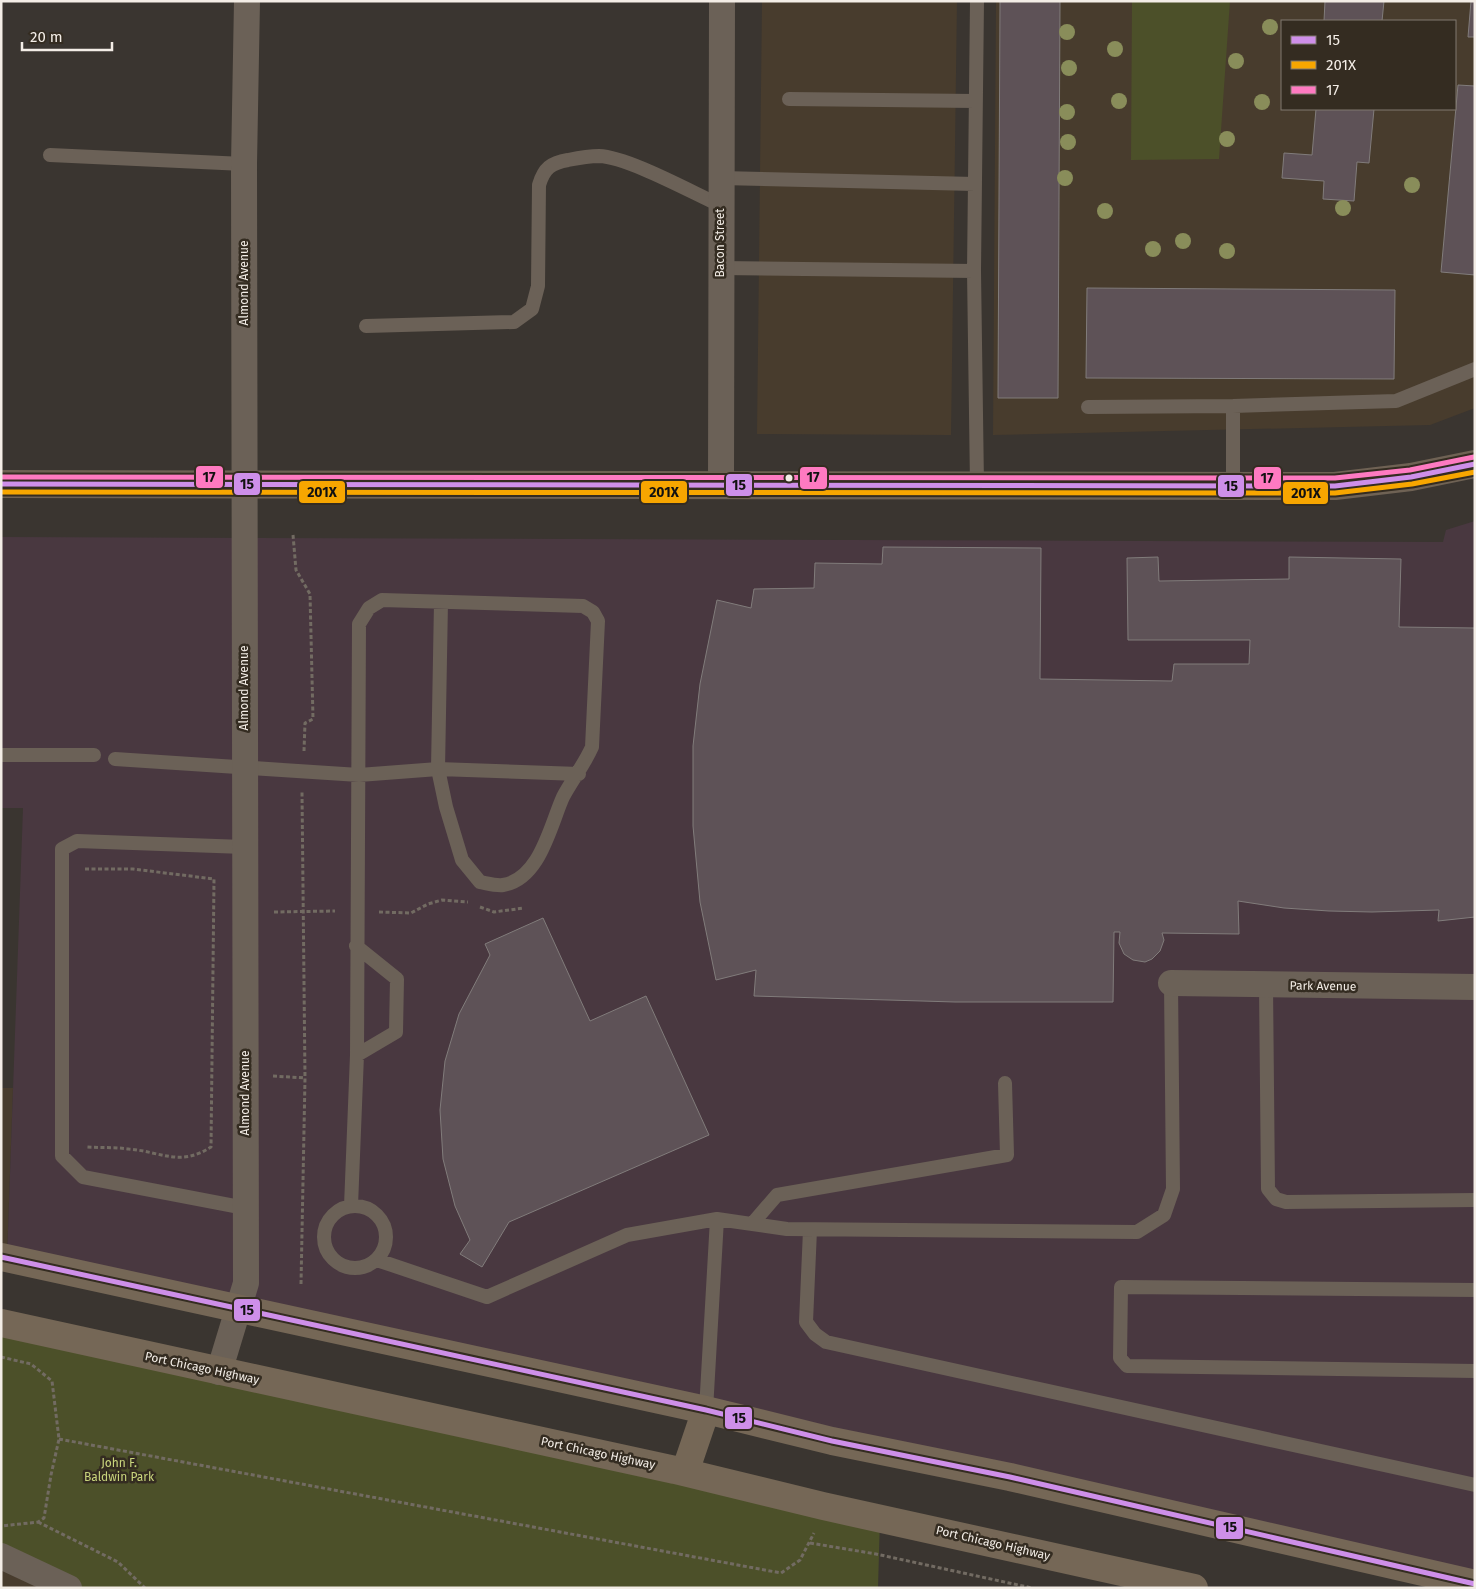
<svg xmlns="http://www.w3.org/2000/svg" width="1476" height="1589" font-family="'Fira Sans',sans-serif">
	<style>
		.built { fill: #483c2d; fill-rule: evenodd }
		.medical { fill: #493840 }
		.green { fill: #4c5029 }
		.building { fill: #5e5257; stroke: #817c7b }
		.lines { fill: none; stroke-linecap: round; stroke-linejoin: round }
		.path { stroke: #726b62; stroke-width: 3; stroke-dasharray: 4 2.5; stroke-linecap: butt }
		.lane { stroke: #6b6157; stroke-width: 14 }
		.street { stroke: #6b6157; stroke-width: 26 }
		.secondary { stroke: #6f6254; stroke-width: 28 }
		.primary { stroke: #756756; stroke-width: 28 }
		.bus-1-casing { stroke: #342c21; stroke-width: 9 }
		.bus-2-casing { stroke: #342c21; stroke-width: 9 }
		.bus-3-casing { stroke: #342c21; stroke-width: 9 }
		.bus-1 { stroke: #ce8fe9; stroke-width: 5 }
		.bus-2 { stroke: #f7a600; stroke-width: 5 }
		.bus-3 { stroke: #fe7ac1; stroke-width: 5 }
		.tree { fill: #898d5a }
		.bus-dot { fill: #f3ede6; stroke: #342c21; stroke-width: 2 }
		.labels { text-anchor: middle; stroke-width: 5; stroke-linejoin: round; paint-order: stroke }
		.street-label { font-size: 12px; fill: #f3ede6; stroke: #342c21 }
		.park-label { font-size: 12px; fill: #c9d57c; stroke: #342c21 }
		.line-badge { stroke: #342c21; stroke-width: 2 }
		.pale-badge-label { font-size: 14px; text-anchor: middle; font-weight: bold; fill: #111 }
	</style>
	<rect width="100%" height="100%" fill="#3a3530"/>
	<path class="built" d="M762,1h195l-6,434 -194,-1z
		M996,1h479v407l-45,17 -437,10zM1282,21h173v88h-173z
		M1,1088h12l-6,171 -6,-2z
		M1,1556l68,32h-68z"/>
	<path class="medical" d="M1475,521v1063l-1468,-325 16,-451h-22v-271l1442,5 3,-12z"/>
	<path class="green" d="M1132,1h98l-11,158 -88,1z
		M1,1323l879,195 -2,70h-809l-68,-32z"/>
	<path class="building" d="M1000,1h60l-2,397h-60z
		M1325,1h59l-2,20h-58z
		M1471,1h4v36h-7z
		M1458,85l17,1v189l-34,-3z
		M1316,109h58l-5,54 -12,-1 -3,39 -31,-2 1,-18 -42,-3 2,-25 28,2z
		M1087,288l308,2 -1,89 -308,-1z
		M883,547l158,1 -1,131 132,2 2,-17h75l1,-24h-122l-1,-82 31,-1 1,24 130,-2v-22l112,2 -2,68 76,1v289l-37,4 1,-11 -67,2 -43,-1 -45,-3 -46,-7 1,33 -77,-1 2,7 -4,11 -8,8 -7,3 -12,-2 -9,-6 -5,-11 1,-11h-6l-1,70h-158l-201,-6 2,-26 -40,10 -16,-78 -7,-76v-80l7,-62 17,-84 34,8 3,-19 60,-1 1,-25 67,1z
		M543,918l47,103 56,-25 63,139 -200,87 -27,45 -22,-13 10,-14 -15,-34 -12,-47 -3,-49 5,-49 14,-47 31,-59 -5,-11z"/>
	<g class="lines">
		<path class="path" d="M293,535l3,35 14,24 3,125 -8,4 -1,28
			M85,869h48l81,10 -3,268c-31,20 -49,5 -82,2 -14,-2 -28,-1 -42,-2
			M480,907l14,5 30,-4
			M274,912l61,-1
			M379,912l32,1 17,-9 14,-4 26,2
			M273,1076l32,2
			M301,1284l4,-206 -3,-286
			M1,1357l30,7 21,17 7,58 -8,36 -7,43 -6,4 -36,4
			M59,1439l722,134 19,-13 14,-27
			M38,1522l80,40 27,26
			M810,1543l66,11 156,34"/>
		<path class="lane" d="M977,1l-3,270 3,214
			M789,99l186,2
			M50,155l194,9
			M721,178l254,6
			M720,268l254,3
			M366,326l148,-4 18,-13 6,-23 1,-101c5,-17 12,-22 29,-25 10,-2 21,-4 31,-4 29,1 92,36 121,49
			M1088,407l145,-1 163,-5 79,-32
			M1233,487v-81
			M1,755h93
			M115,759l244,16 79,-6 141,5
			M244,847l-167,-6 -15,8v307l21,21 162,31
			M356,946l41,33 -1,53 -39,23
			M1266,985l2,204 8,10 10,3 189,-2
			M351,1206l6,-151 2,-431 10,-16 13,-8 201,6 10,6 5,9 -6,126c-8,18 -20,33 -29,50 -13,29 -23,82 -60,88 -7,1 -17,-2 -23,-3l-18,-22 -16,-53 -8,-38 3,-167
			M324 1237a31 31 0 1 1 62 0a31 31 0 1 1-62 0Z
			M752,1224l25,-29 230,-40 -2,-72
			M810,1230l-4,92 9,12 11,8 649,143
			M377,1260l110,37 140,-62 90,-16 70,10 350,3 27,-17 9,-26 -2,-206
			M1475,1290l-354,-3 -1,71 7,8 348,5
			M706,1410l11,-191"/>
		<path class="street" d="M721,484l1,-483
			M1171,983l304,4
			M219,1372l27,-89 -2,-1119 3,-163
			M1,1556l68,32"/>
		<path class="secondary" d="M1,484l1334,2 76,-9 64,-13"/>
		<path class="primary" d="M1,1257l705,153 126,31 178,36 465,107
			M1,1323l674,147 148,36 371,82
			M685,1472l21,-62"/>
		<g class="bus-1-casing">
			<path id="bus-1" d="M1,484l1334,2 76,-9 64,-13
				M1,1257l705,153 126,31 178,36 465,107"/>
		</g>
		<g class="bus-2-casing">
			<path id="bus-2" d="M1,492l1334,1 77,-9 63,-12"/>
		</g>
		<g class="bus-3-casing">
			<path id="bus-3" d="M1,477l1334,1 75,-8 64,-13"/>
		</g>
		<use href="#bus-1" class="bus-1"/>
		<use href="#bus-2" class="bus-2"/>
		<use href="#bus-3" class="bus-3"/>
	</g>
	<g class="tree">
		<circle cx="1270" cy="27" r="8"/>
		<circle cx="1067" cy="32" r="8"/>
		<circle cx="1115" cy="49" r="8"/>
		<circle cx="1236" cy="61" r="8"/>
		<circle cx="1069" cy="68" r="8"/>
		<circle cx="1119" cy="101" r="8"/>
		<circle cx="1262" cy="102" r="8"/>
		<circle cx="1067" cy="112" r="8"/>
		<circle cx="1227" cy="139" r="8"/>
		<circle cx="1068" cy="142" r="8"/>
		<circle cx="1065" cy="178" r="8"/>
		<circle cx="1412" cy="185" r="8"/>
		<circle cx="1343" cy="208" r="8"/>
		<circle cx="1105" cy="211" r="8"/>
		<circle cx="1183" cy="241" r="8"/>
		<circle cx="1153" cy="249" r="8"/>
		<circle cx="1227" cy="251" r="8"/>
	</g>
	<circle class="bus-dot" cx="789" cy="478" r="4.5"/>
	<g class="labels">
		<g class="street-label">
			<text transform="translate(720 243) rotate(-90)" y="4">Bacon Street</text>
			<text transform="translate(244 283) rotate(-90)" y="4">Almond Avenue</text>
			<text transform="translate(244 688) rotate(-90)" y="4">Almond Avenue</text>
			<text transform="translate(1323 986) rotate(1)" y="4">Park Avenue</text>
			<text transform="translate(245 1093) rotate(-90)" y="4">Almond Avenue</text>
			<text transform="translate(202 1368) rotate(12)" y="4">Port Chicago Highway</text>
			<text transform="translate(598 1453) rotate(12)" y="4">Port Chicago Highway</text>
			<text transform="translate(993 1543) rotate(13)" y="4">Port Chicago Highway</text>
		</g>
		<g class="park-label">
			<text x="119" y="1467">John F.<tspan x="119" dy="14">Baldwin Park</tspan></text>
		</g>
	</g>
	<g class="line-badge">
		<rect x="195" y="465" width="29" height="24" rx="5" fill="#fe7ac1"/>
		<rect x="799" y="466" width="29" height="24" rx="5" fill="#fe7ac1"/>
		<rect x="1253" y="466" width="29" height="24" rx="5" fill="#fe7ac1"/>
		<rect x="233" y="472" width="28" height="24" rx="5" fill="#ce8fe9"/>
		<rect x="725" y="473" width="28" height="24" rx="5" fill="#ce8fe9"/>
		<rect x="1217" y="474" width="28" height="24" rx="5" fill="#ce8fe9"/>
		<rect x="298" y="480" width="48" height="24" rx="5" fill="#f7a600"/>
		<rect x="640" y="480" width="48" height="24" rx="5" fill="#f7a600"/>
		<rect x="1282" y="481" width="47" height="24" rx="5" fill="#f7a600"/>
		<rect x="233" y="1298" width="28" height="24" rx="5" fill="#ce8fe9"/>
		<rect x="724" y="1406" width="29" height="24" rx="5" fill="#ce8fe9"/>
		<rect x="1215" y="1516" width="29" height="24" rx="5" fill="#ce8fe9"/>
	</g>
	<g class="pale-badge-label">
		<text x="209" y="482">17</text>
		<text x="813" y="482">17</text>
		<text x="1267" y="483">17</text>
		<text x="247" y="489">15</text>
		<text x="739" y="490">15</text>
		<text x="1231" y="491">15</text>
		<text x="322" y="497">201X</text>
		<text x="664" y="497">201X</text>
		<text x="1306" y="498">201X</text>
		<text x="247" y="1315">15</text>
		<text x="739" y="1423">15</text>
		<text x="1230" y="1532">15</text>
	</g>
	<rect width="1476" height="1589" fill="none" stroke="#f3ede6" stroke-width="5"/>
	<rect x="1281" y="20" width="175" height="90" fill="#342c21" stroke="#807970"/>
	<rect x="1291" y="36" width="25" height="8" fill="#ce8fe9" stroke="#807970"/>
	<text x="1326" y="45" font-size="15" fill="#f3ede6">15</text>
	<rect x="1291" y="61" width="25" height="8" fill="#f7a600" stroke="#807970"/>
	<text x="1326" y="70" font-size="15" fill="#f3ede6">201X</text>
	<rect x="1291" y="86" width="25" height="8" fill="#fe7ac1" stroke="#807970"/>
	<text x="1326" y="95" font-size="15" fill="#f3ede6">17</text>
	<path d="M22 42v8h90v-8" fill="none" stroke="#f3ede6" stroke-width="2.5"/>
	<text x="30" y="42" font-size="15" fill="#f3ede6" stroke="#342c21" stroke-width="4" paint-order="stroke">20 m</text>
</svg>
